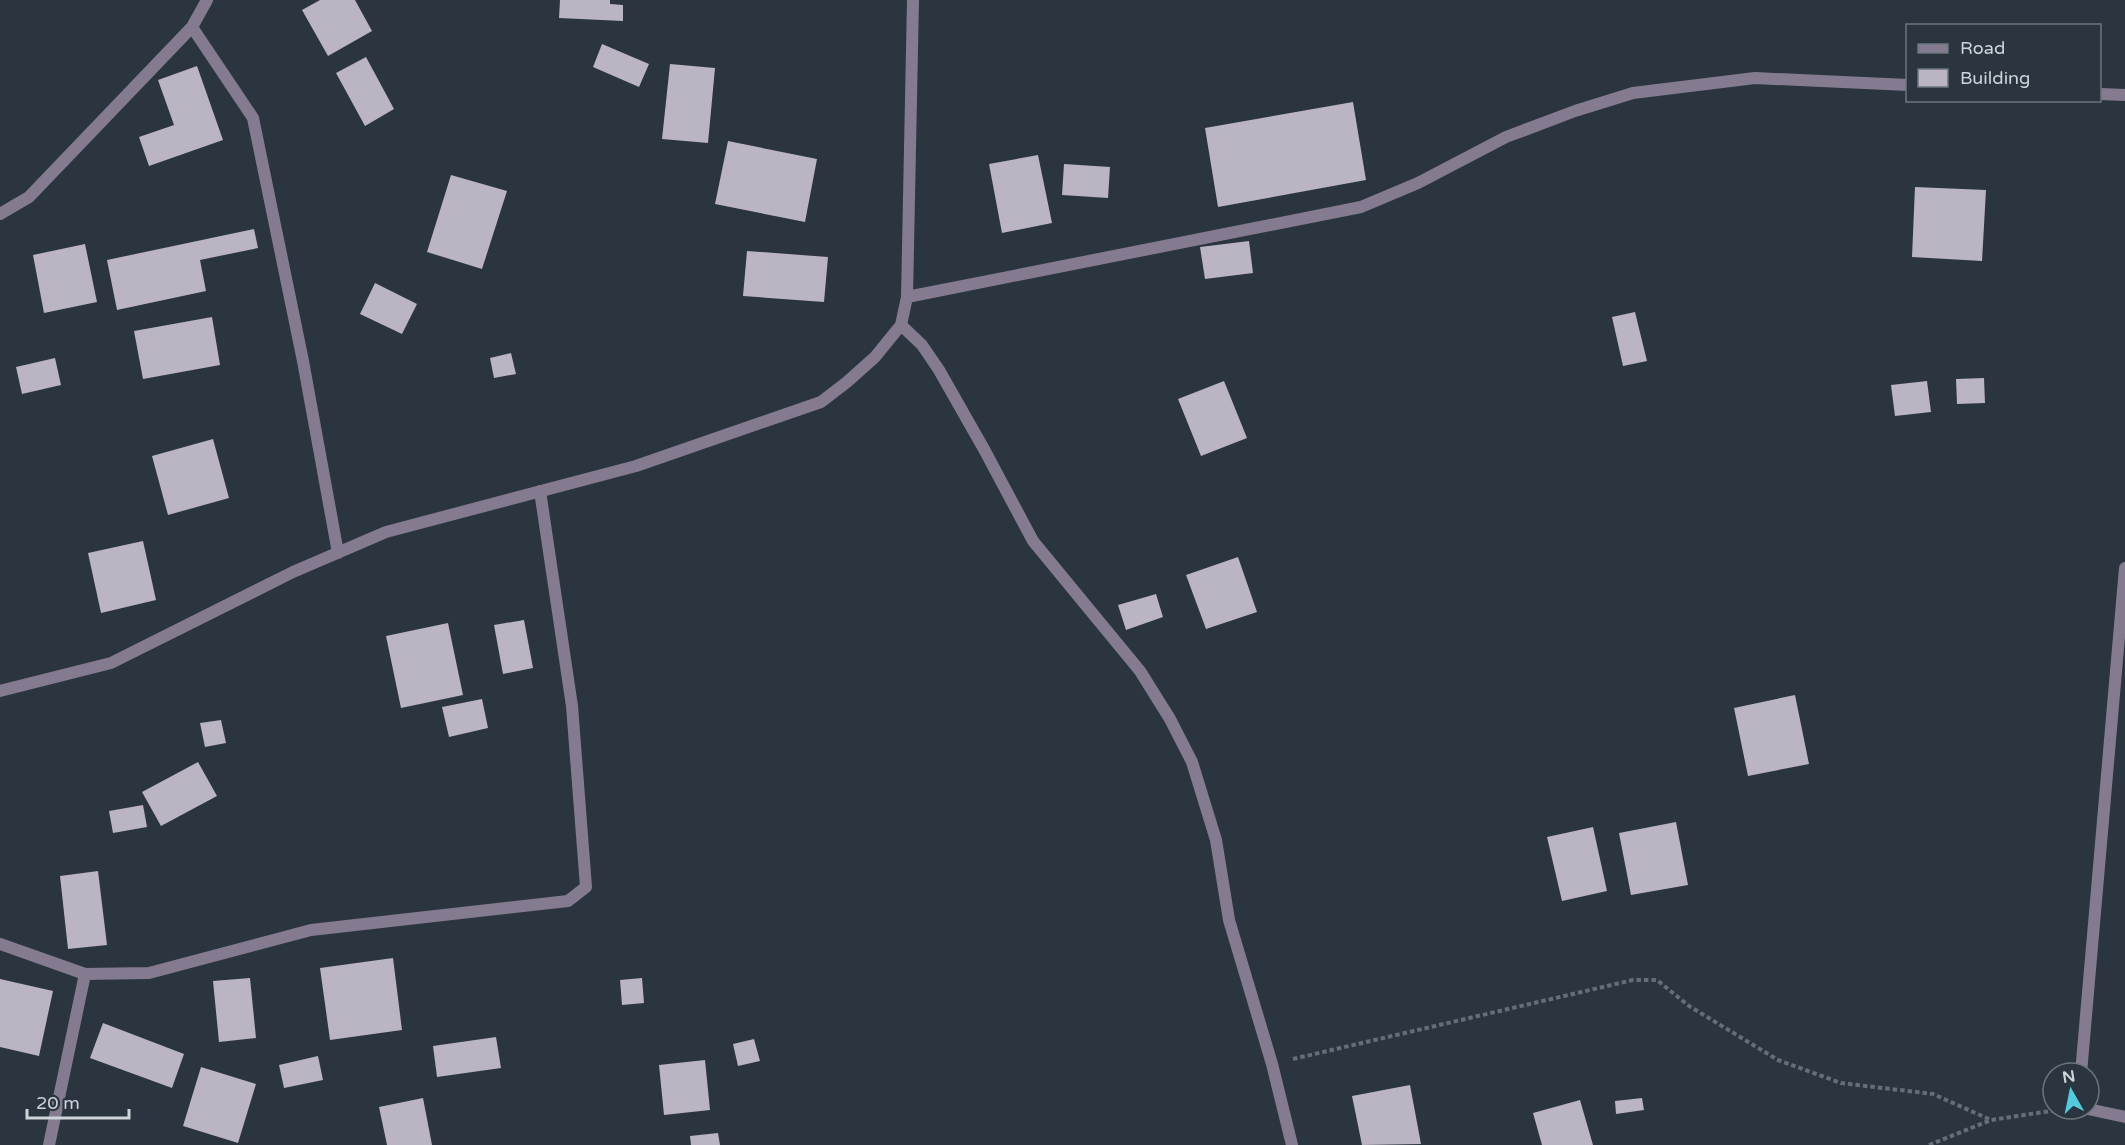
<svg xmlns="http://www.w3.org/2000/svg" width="2125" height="1145" font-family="'Varela Round',sans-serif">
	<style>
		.building { fill: #bbb4c2 }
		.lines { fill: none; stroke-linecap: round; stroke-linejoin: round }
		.path { stroke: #656e77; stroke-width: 4; stroke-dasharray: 4.5 3; stroke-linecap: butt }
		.street { stroke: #847b90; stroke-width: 12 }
	</style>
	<rect width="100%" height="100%" fill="#2b353f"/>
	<path class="building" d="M320,0h35l17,31 -44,25 -26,-46z
		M560,0h50v4l13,1v16l-64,-3z
		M602,44l47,20 -10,23 -46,-20z
		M366,57l28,52 -29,17 -29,-53z
		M670,64l45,4 -7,75 -46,-4z
		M197,66l26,74 -74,26 -10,-29 35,-12 -16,-45z
		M1353,102l13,78 -148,27 -13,-79z
		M728,141l89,18 -12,63 -90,-18z
		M1038,155l14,68 -50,10 -13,-69z
		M1064,164l46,3 -2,31 -46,-3z
		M451,175l56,16 -25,78 -55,-17z
		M1915,187l71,3 -4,71 -70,-4z
		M254,229l4,19 -58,12 6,31 -89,19 -10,-50z
		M1249,241l4,32 -48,6 -5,-32z
		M85,244l12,58 -53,11 -11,-58z
		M747,251l81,6 -4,45 -81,-6z
		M375,283l42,21 -15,30 -42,-20z
		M1635,312l12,49 -24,5 -11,-49z
		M212,317l8,48 -77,14 -9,-48z
		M511,353l5,21 -22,4 -4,-20z
		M55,358l6,27 -39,9 -6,-27z
		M1984,378l1,25 -28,1 -1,-25z
		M1224,381l23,57 -46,18 -23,-57z
		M1927,381l4,31 -36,4 -4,-31z
		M213,439l16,59 -61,17 -16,-59z
		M143,541l13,59 -55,13 -13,-60z
		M1238,557l19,55 -51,17 -20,-54z
		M1156,594l7,23 -37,13 -8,-25z
		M524,620l9,48 -30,6 -9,-49z
		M448,623l15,72 -62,13 -15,-72z
		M1795,695l14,69 -61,12 -14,-68z
		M482,699l6,29 -39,9 -7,-30z
		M221,720l5,23 -21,4 -5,-24z
		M198,762l19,34 -56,30 -19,-34z
		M143,805l4,22 -34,6 -4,-22z
		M1676,822l12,63 -57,10 -12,-62z
		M1593,827l14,64 -45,10 -15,-64z
		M98,871l9,74 -39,4 -8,-73z
		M393,958l9,72 -72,10 -10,-72z
		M250,978l6,60 -37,4 -6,-61z
		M642,978l2,25 -22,2 -2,-25z
		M0,979l53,12 -14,65 -39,-9z
		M103,1023l81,31 -12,34 -82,-30z
		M496,1037l5,31 -64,9 -4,-31z
		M754,1039l6,22 -22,5 -5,-22z
		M318,1056l5,24 -39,8 -5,-23z
		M705,1060l5,50 -46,5 -5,-50z
		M201,1067l55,17 -18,59 -55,-17z
		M1410,1085l11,59 -59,1 -10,-49z
		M423,1098l9,47h-45l-8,-38z
		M1642,1098l2,12 -28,4 -1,-13z
		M1580,1100l13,45h-51l-9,-32z
		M718,1133l2,12h-29l-1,-9z"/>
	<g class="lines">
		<path class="path" d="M1293,1059l340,-79h24l32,26 89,54 63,23 92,11 58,26
			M1929,1145l62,-25 73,-11"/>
		<path class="street" d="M192,27l61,91 50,243 35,192
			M2100,94l25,1
			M0,214l29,-17 163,-170 15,-27
			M907,297l454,-90 57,-24 88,-46 69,-26 58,-18 122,-15 153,7
			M901,325l21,20 17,25 46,81 48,90 107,130 30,48 22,43 24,78 13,80 43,144 20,81
			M0,691l111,-28 182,-91 93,-40 250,-66 185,-64 26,-20 28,-25 26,-32 6,-28 6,-297
			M0,944l85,30 64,-1 162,-43 257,-29 18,-14 -14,-181 -32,-215
			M2081,1073l44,-505
			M2088,1109l37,8
			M49,1145l36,-171"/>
	</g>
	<rect x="1906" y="24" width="195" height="78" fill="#2b353f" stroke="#6c757d" stroke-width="1.5"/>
	<rect x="1918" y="44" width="30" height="9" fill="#847b90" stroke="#6c757d" stroke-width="1.5"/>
	<text x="1960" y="54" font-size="18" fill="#cdd4da">Road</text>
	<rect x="1918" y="69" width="30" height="18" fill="#bbb4c2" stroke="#6c757d" stroke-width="1.5"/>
	<text x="1960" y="84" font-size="18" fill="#cdd4da">Building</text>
	<g transform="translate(2071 1091) rotate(351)"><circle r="28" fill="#2b353f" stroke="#6c757d" stroke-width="1.5"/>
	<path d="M0-4.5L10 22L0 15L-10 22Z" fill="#54cade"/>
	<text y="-9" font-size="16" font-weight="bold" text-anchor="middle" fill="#cdd4da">N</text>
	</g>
	<path d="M27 1109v9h102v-9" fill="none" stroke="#cdd4da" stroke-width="3"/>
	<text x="36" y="1109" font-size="18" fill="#cdd4da" stroke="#2b353f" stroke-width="4.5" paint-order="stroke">20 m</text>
</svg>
